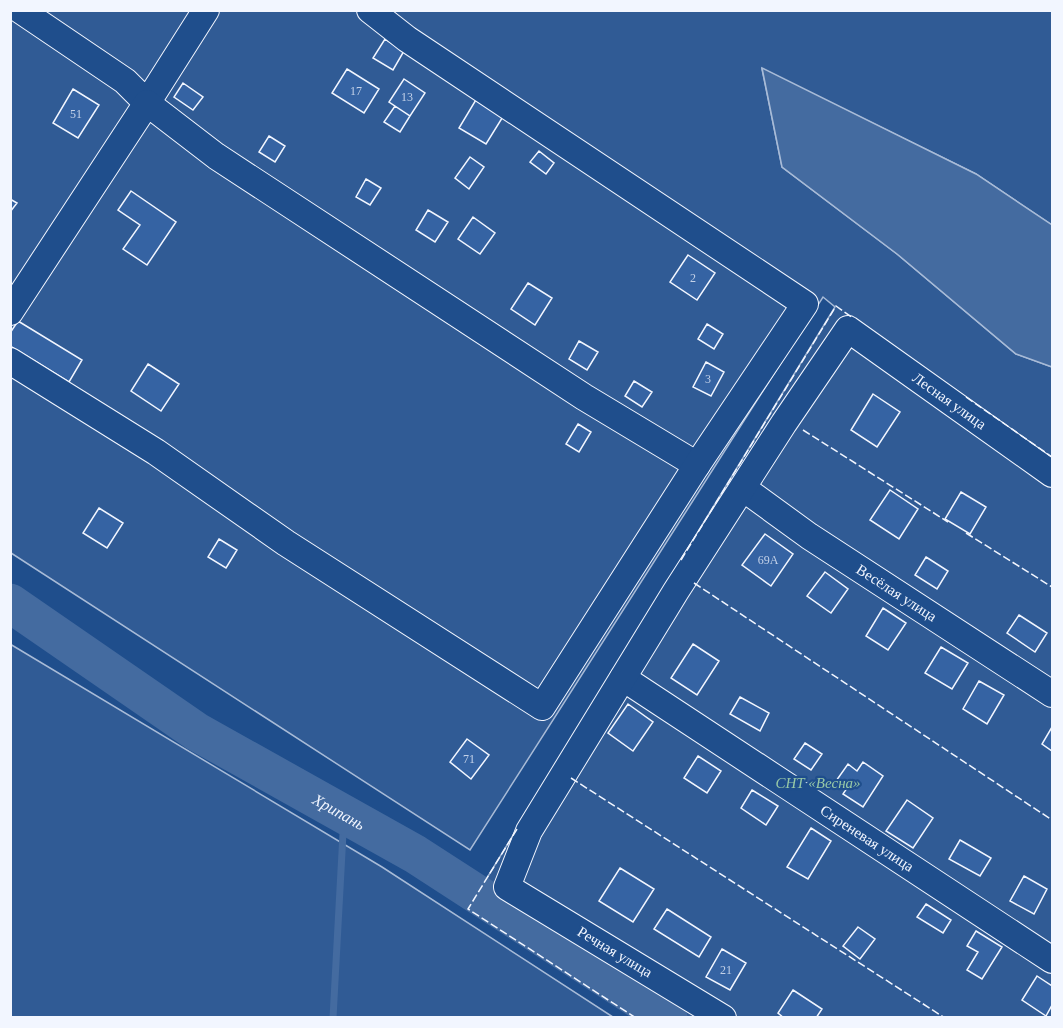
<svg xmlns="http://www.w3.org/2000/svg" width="1063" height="1028" font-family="'Times New Roman',serif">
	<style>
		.built { fill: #305b95; stroke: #a8bbd7; stroke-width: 1.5 }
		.water { fill: #446ba0; stroke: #a8bbd7; stroke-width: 1.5 }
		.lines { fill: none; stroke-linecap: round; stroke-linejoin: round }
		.stream { stroke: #446ba0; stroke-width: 7 }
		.river { stroke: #446ba0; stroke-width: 39 }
		.building { fill: #3563a3; stroke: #f2f6ff; stroke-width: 1.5 }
		.minor-casing { stroke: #f2f6ff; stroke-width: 28 }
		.minor { stroke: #1f4e8c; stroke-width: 26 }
		.fence { stroke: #f2f6ff; stroke-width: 1.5; stroke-dasharray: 8 3; stroke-linecap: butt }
		.labels { text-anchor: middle; stroke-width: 4.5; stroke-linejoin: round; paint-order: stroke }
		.number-label { font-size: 12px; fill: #c3d1e8 }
		.street-label { font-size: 15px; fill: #f2f6ff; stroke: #1f4e8c }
		.park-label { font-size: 15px; font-style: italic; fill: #97c8a6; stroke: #1f4e8c }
		.water-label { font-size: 16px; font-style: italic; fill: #f2f6ff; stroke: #1f4e8c }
	</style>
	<rect width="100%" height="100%" fill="#1f4e8c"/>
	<path class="built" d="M10,11h1042v214l-76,-51 -214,-105 20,98 115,87 119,100 36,13v650h-416l-168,-108 367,-602 -12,-10 -353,553 -459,-297z
		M10,644l372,223 231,150h-602z"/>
	<path class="water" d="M762,68l214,106 76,51v142l-36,-13 -119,-100 -115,-87z"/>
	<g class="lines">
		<path class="stream" d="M333,1018l11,-203"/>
		<path class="river" id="s1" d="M10,603l187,129 218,122 253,164"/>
	</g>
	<path class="building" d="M385,39l19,12 -11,19 -20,-12z
		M347,69l32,20 -15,24 -32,-20z
		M404,79l21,14 -15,23 -21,-14z
		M183,83l20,14 -10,13 -19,-13z
		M73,89l26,16 -21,33 -25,-15z
		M477,98l27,17 -18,29 -27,-16z
		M395,106l15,10 -10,16 -16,-10z
		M269,136l16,10 -10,16 -16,-10z
		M539,151l15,12 -8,11 -16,-12z
		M470,157l14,10 -15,22 -14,-11z
		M366,179l15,9 -11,17 -14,-8z
		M131,191l45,31 -29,43 -24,-16 17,-24 -22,-15z
		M10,199l7,4 -7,9z
		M428,210l20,12 -13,20 -19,-12z
		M473,217l22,16 -15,21 -22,-15z
		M688,255l27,18 -18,27 -27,-18z
		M528,283l24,15 -17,27 -24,-16z
		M18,321l64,39 -13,22 -59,-36v-13z
		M707,324l16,10 -9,15 -16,-10z
		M579,341l19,11 -11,18 -18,-11z
		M706,362l18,10 -13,24 -18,-9z
		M148,364l31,20 -18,27 -30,-20z
		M634,381l18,11 -10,15 -17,-11z
		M873,394l27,18 -23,35 -26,-17z
		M578,424l13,8 -12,20 -13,-8z
		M890,490l28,19 -19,30 -29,-19z
		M961,492l25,15 -16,27 -25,-15z
		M99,508l24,15 -16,25 -24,-15z
		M765,534l28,20 -22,32 -29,-21z
		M219,539l18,11 -11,18 -18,-11z
		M926,557l22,14 -11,18 -22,-14z
		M825,572l23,17 -17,24 -24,-17z
		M883,608l23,15 -18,27 -22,-14z
		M1019,615l28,18 -12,19 -28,-19z
		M693,644l26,17 -22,34 -26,-17z
		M941,647l27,16 -16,26 -27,-16z
		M979,681l25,14 -17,29 -24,-15z
		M740,697l29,16 -9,18 -30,-17z
		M628,704l25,18 -20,29 -25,-18z
		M1052,727v24l-10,-7z
		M467,739l22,16 -18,24 -21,-17z
		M805,743l17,11 -11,16 -17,-11z
		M698,756l23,15 -14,22 -23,-15z
		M863,762l20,14 -20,31 -20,-13 4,-6 -11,-7 12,-17 9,7z
		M752,790l26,16 -12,19 -25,-17z
		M907,800l26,18 -20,30 -27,-17z
		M811,828l20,13 -23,38 -21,-12z
		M960,840l31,18 -11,18 -31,-17z
		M620,868l34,21 -21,33 -34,-21z
		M1024,876l23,13 -13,25 -24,-13z
		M926,904l25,16 -8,13 -26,-16z
		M667,909l44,28 -12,20 -45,-28z
		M858,927l17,12 -15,20 -17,-13z
		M976,931l26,16 -20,32 -15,-9 11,-18 -11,-6z
		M722,949l24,14 -16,27 -24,-13z
		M1037,976l15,10v19l-6,11 -24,-16z
		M793,990l29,19 -6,9h-32l-6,-5z"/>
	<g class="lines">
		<g class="minor-casing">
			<g id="minor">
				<path d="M20,10l105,71 22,22 59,-93"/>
				<path d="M10,312l137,-209 69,53 368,241 113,68"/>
				<path d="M10,361l146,91 130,91 256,164 155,-242 108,-161 -398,-265 -37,-29"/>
				<path id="s2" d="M743,488l66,48 243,158"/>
				<path id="s3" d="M623,678l429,282"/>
				<path id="s4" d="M723,1018l-216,-131 22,-56 147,-240 108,-168 64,-94 204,145"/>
			</g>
		</g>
		<use href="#minor" class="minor"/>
		<path class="fence" d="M966,397l86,60
			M803,430l145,92
			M966,533l86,54
			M681,560l155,-254 17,12
			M694,583l358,237
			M571,778l374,240
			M517,829l-49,80 168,109"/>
	</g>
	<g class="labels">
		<g class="number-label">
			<text x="356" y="95">17</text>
			<text x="407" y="101">13</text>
			<text x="76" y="118">51</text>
			<text x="693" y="282">2</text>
			<text x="708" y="383">3</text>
			<text x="768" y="564">69А</text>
			<text x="469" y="763">71</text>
			<text x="726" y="974">21</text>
		</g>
		<g class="street-label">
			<text dy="5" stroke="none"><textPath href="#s4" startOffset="1032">Лесная улица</textPath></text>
			<text dy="5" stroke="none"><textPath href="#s2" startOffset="186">Весёлая улица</textPath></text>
			<text dy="5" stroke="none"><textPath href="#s3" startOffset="292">Сиреневая улица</textPath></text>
			<text transform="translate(615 952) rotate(31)" y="5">Речная улица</text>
		</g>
		<g class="park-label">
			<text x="818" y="788">СНТ «Весна»</text>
		</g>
		<g class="water-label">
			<text dy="6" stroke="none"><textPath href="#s1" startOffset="390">Хрипань</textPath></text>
		</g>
	</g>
	<rect width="1063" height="1028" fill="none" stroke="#f2f6ff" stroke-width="24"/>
</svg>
